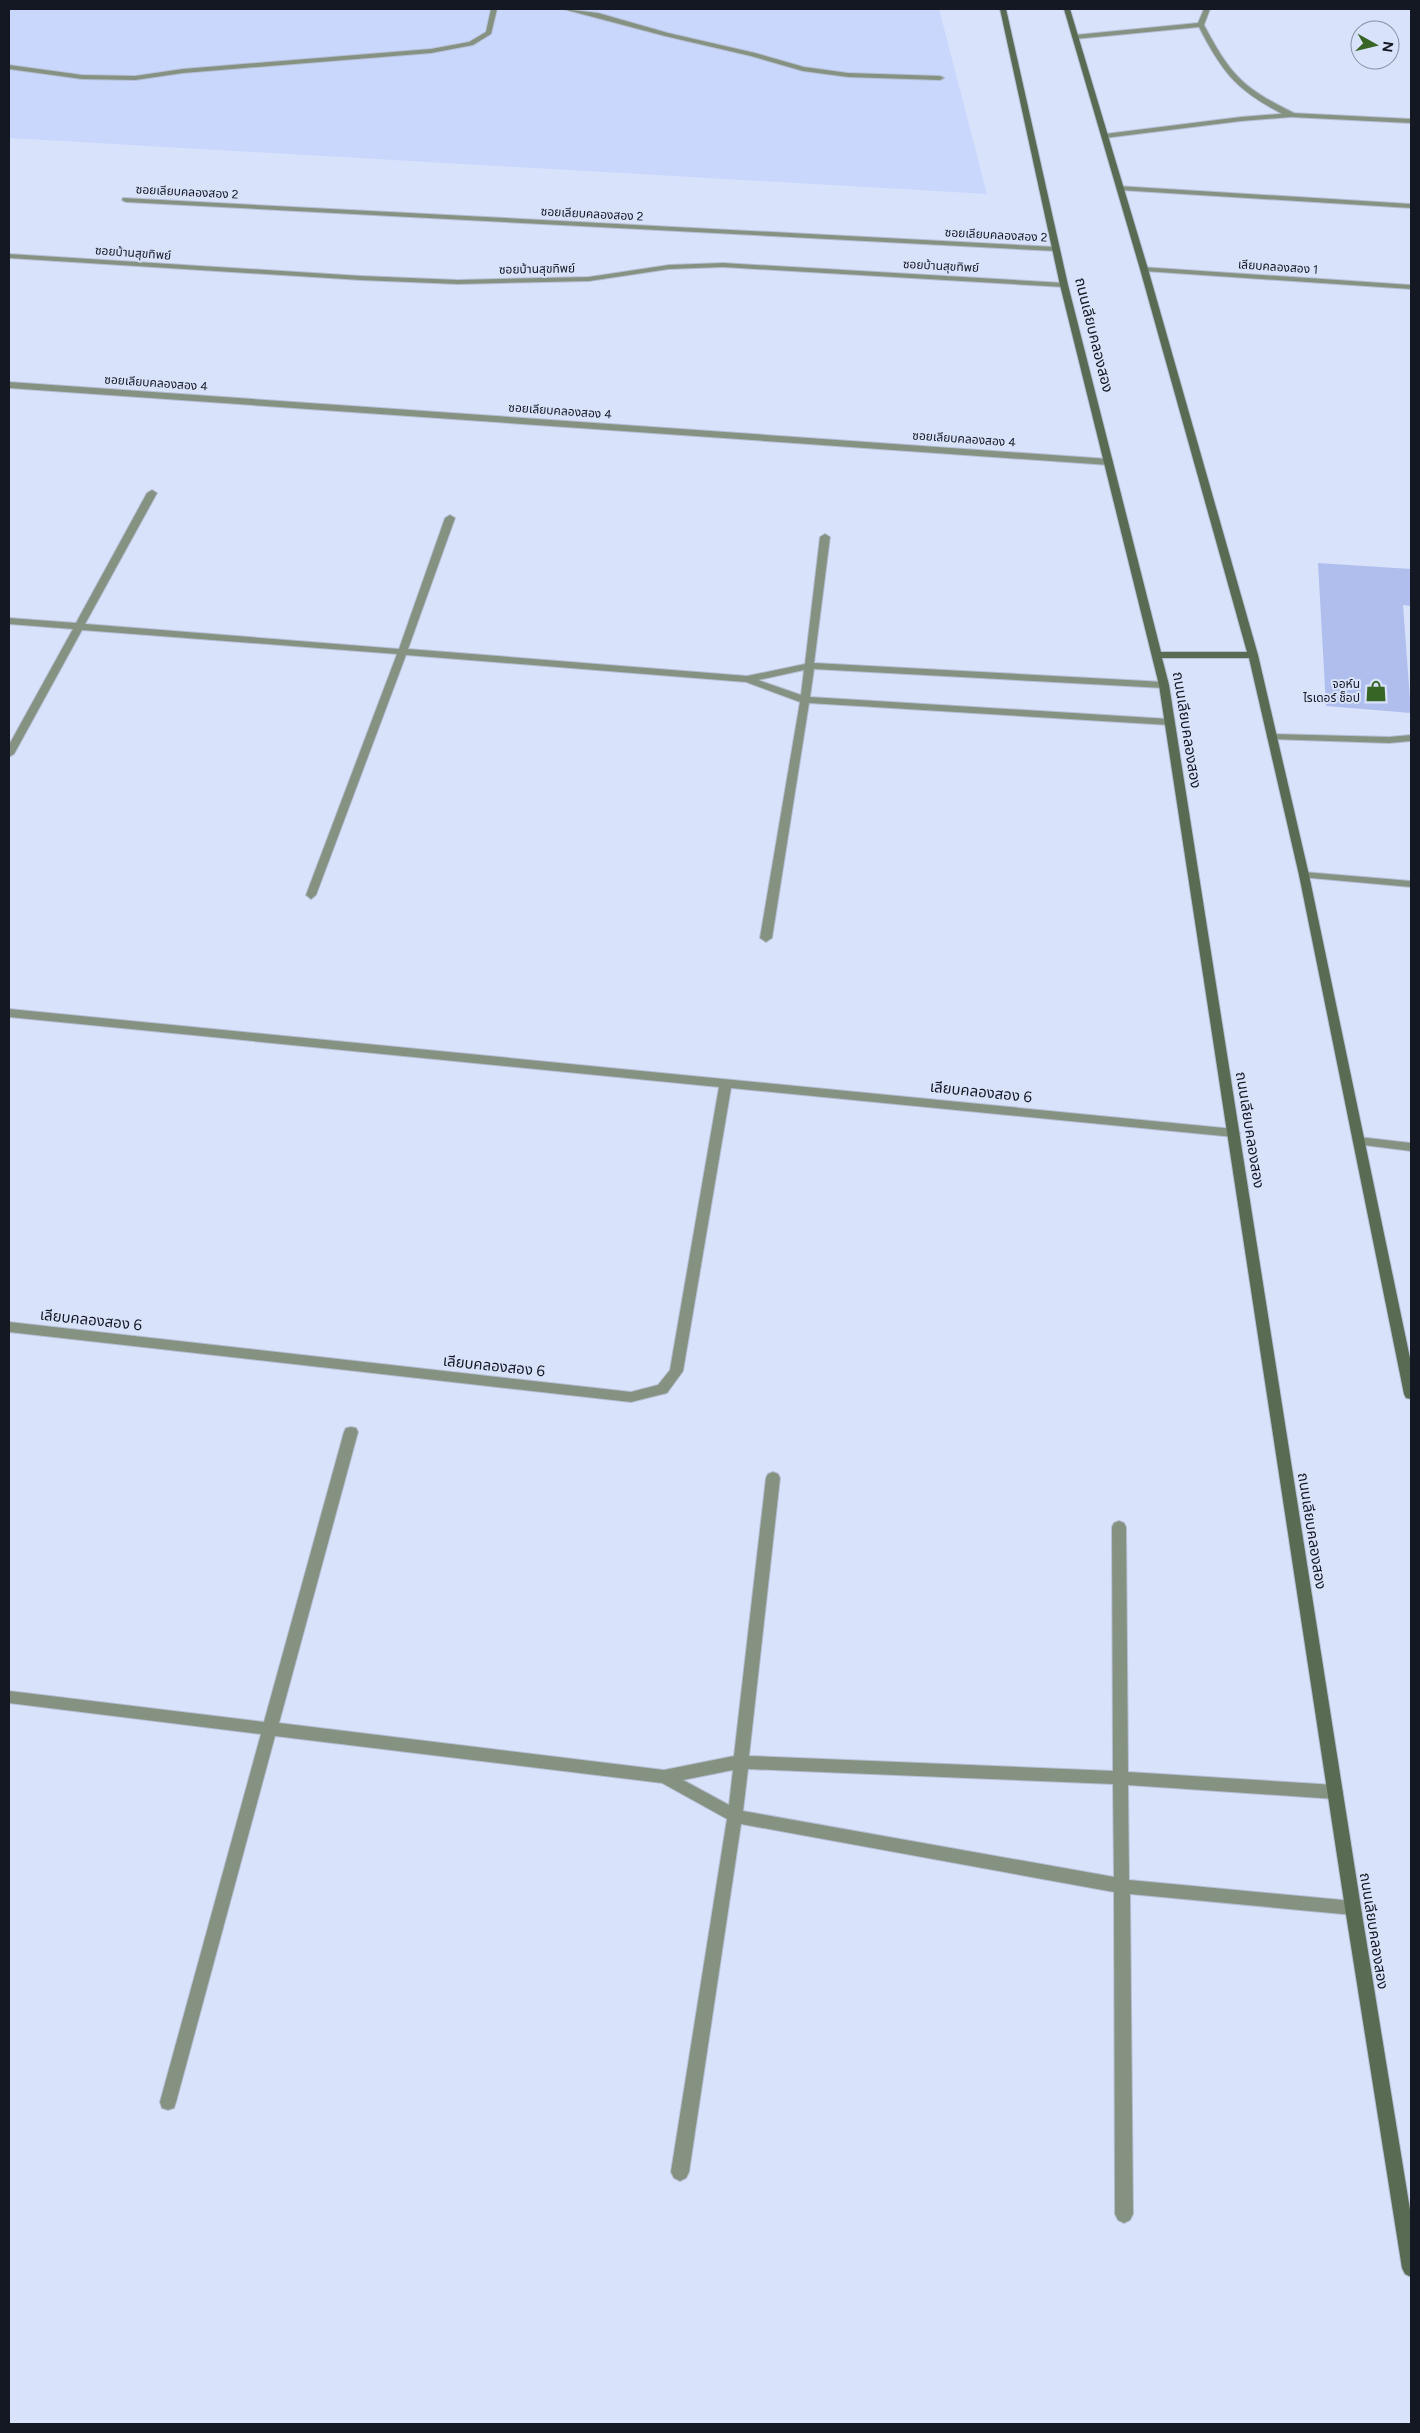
<svg xmlns="http://www.w3.org/2000/svg" width="1420" height="2433" font-family="Figtree,'Noto Sans Thai',sans-serif">
	<style>
		.built { fill: #c9d7fd }
		.building { fill: #afbeec }
		.lines { fill: none; stroke-linecap: round; stroke-linejoin: round }
		.service-casing { stroke: #b6bed4; stroke-width: 2 }
		.minor-casing { stroke: #b6bed4; stroke-width: 2 }
		.secondary-casing { stroke: #b6bed4; stroke-width: 2 }
		.service { fill: #859281; fill-rule: evenodd }
		.minor { fill: #859281; fill-rule: evenodd }
		.secondary { fill: #596c53; fill-rule: evenodd }
		.labels { text-anchor: middle; stroke-width: 4; stroke-linejoin: round; paint-order: stroke }
		.far-street-label { font-size: 12px; fill: #141823; stroke: #d9e2fb }
		.far-poi-label { font-size: 12px; fill: #141823; stroke: #d9e2fb; text-anchor: end }
		.street-label { font-size: 15px; fill: #141823; stroke: #d9e2fb }
	</style>
	<rect width="100%" height="100%" fill="#d9e2fb"/>
	<path class="built" d="M9,9h930l48,185 -978,-56z"/>
	<path class="building" d="M1318,563l93,6v37l-8,-1 8,108 -85,-7z"/>
	<g class="lines">
		<g class="service-casing">
			<path id="service" d="M491,9h6l-6,25 -18,11 -42,8 -248,20 -48,7 -53,-1 -73,-10v-4l73,10 53,1 48,-7 248,-20 38,-7 17,-10z
				M563,9l35,4 70,20 87,20 49,14 44,6 92,3 4,2 -4,2 -92,-3 -45,-6 -52,-15 -86,-20z
				M1204,9h6l-6,16c27,51 39,63 90,88v4h-6c-49,-25 -64,-41 -89,-90l-124,12 -3,-2 3,-2 123,-12z
				M1272,734l117,3 22,-2v6l-22,2 -121,-4 -1,-2z"/>
		</g>
		<g class="minor-casing">
			<path id="minor" d="M1291,113l120,6v4l-120,-6 -50,4 -136,17 -4,-2 4,-2 136,-17z
				M1117,186l294,18v4l-291,-18h-3z
				M123,198l933,49 4,2 -4,2 -930,-49 -4,-2z
				M9,254l352,22 97,4 131,-3 80,-12 54,-2 341,20 4,2 -4,2 -341,-20 -54,2 -80,12 -131,3 -97,-4 -352,-22z
				M1141,267l270,18v4l-267,-18 -4,-2z
				M9,382l1100,77 4,3 -4,3 -1100,-77z
				M152,490l5,3 -72,131 314,25 46,-131 5,-3 5,3 -47,131 339,27 58,-12 15,-127 5,-3 5,3 -16,126 350,19 5,3 -5,3 -350,-19 -4,28 359,22 5,3 -5,3 -360,-22 -37,235 -6,4 -6,-4 40,-236 -54,-20 -340,-27 -90,240 -5,4 -5,-4 91,-241 -315,-24 -68,124 -5,3v-12l64,-116 -64,-5v-6l67,5 71,-130zM804,670l-3,25 -43,-15z
				M1304,872l107,9v6l-111,-10 -1,-2 1,-2z
				M9,1009l1225,120 6,4 -6,4 -503,-49 -48,283 -16,22 -36,9 -622,-70v-10l622,70 27,-7 12,-15 49,-283 -710,-70z
				M1359,1137l52,6v8l-56,-7 -2,-3 2,-3z
				M351,1427l5,1 2,4 -79,291 385,47 70,-14 32,-278 2,-4 5,-2 5,2 2,4 -31,278 364,15 -1,-244 2,-4 5,-2 5,2 2,4 2,245 207,13 5,2 3,5 -3,5 -5,2 -207,-14 1,95 224,21 6,2 2,5 -2,5 -6,2 -223,-21 3,320 -3,6 -6,3 -6,-3 -3,-6 -1,-322 -373,-68 -52,348 -3,6 -6,3 -6,-3 -3,-6 56,-353 -65,-36 -387,-47 -99,366 -2,6 -6,2 -6,-2 -2,-6 101,-368 -252,-31v-12l255,31 80,-290 2,-4zM748,1769l365,15 1,93 -371,-66zM733,1770l-4,35 -46,-25z"/>
		</g>
		<g class="secondary-casing">
			<path id="secondary" d="M1000,9h6l62,276 93,367h86l-107,-383 -76,-260h6l78,260 110,386 51,220 102,488v36l-5,-1 -2,-4 -105,-519 -50,-217h-87l7,27 192,1223 50,308v61l-6,-3 -3,-6 -57,-360 -186,-1223 -99,-400z"/>
		</g>
		<use href="#service" class="service"/>
		<use href="#minor" class="minor"/>
		<use href="#secondary" class="secondary"/>
	</g>
	<defs>
		<g id="shop-bare" transform="scale(1.725)"><path d="M-5-2.5h2.3a2.7 3.5 0 0 1 5.4 0H5L5.5 6h-11ZM-1.5-2.5h3a1.5 2.3 0 0 0-3 0Z" fill="#376525" stroke="#d9e2fb" stroke-width="2.5" paint-order="stroke"/></g>
	</defs>
	<g fill-rule="evenodd">
		<use href="#shop-bare" x="1376" y="691"/>
	</g>
	<g class="labels">
		<g class="far-street-label">
			<text transform="translate(187 192) rotate(3)" y="4">ซอยเลียบคลองสอง 2</text>
			<text transform="translate(592 214) rotate(3)" y="4">ซอยเลียบคลองสอง 2</text>
			<text transform="translate(996 235) rotate(3)" y="4">ซอยเลียบคลองสอง 2</text>
			<text transform="translate(133 253) rotate(4)" y="4">ซอยบ้านสุขทิพย์</text>
			<text transform="translate(941 266) rotate(3)" y="4">ซอยบ้านสุขทิพย์</text>
			<text transform="translate(1278 267) rotate(4)" y="4">เลียบคลองสอง 1</text>
			<text transform="translate(537 269) rotate(-1)" y="4">ซอยบ้านสุขทิพย์</text>
			<text transform="translate(156 383) rotate(4)" y="4">ซอยเลียบคลองสอง 4</text>
			<text transform="translate(560 411) rotate(4)" y="4">ซอยเลียบคลองสอง 4</text>
			<text transform="translate(964 439) rotate(4)" y="4">ซอยเลียบคลองสอง 4</text>
		</g>
		<g class="far-poi-label">
			<text x="1360" y="688">จอห์น<tspan x="1360" dy="14">ไรเดอร์ ช็อป</tspan></text>
		</g>
		<g class="street-label">
			<text transform="translate(1094 335) rotate(76)" y="5">ถนนเลียบคลองสอง</text>
			<text transform="translate(1187 730) rotate(81)" y="5">ถนนเลียบคลองสอง</text>
			<text transform="translate(981 1092) rotate(6)" y="5">เลียบคลองสอง 6</text>
			<text transform="translate(1250 1130) rotate(81)" y="5">ถนนเลียบคลองสอง</text>
			<text transform="translate(91 1320) rotate(6)" y="5">เลียบคลองสอง 6</text>
			<text transform="translate(494 1366) rotate(6)" y="5">เลียบคลองสอง 6</text>
			<text transform="translate(1312 1531) rotate(81)" y="5">ถนนเลียบคลองสอง</text>
			<text transform="translate(1374 1931) rotate(81)" y="5">ถนนเลียบคลองสอง</text>
		</g>
	</g>
	<rect width="1420" height="2433" fill="none" stroke="#141823" stroke-width="20"/>
	<g transform="translate(1375 45) rotate(98)"><circle r="24" fill="#d9e2fb" stroke="#8a91a5"/>
	<path d="M0-4L9 19L0 12L-9 19Z" fill="#376525"/>
	<text y="-8" font-size="14" font-weight="bold" text-anchor="middle" fill="#141823">N</text>
	</g>
</svg>
